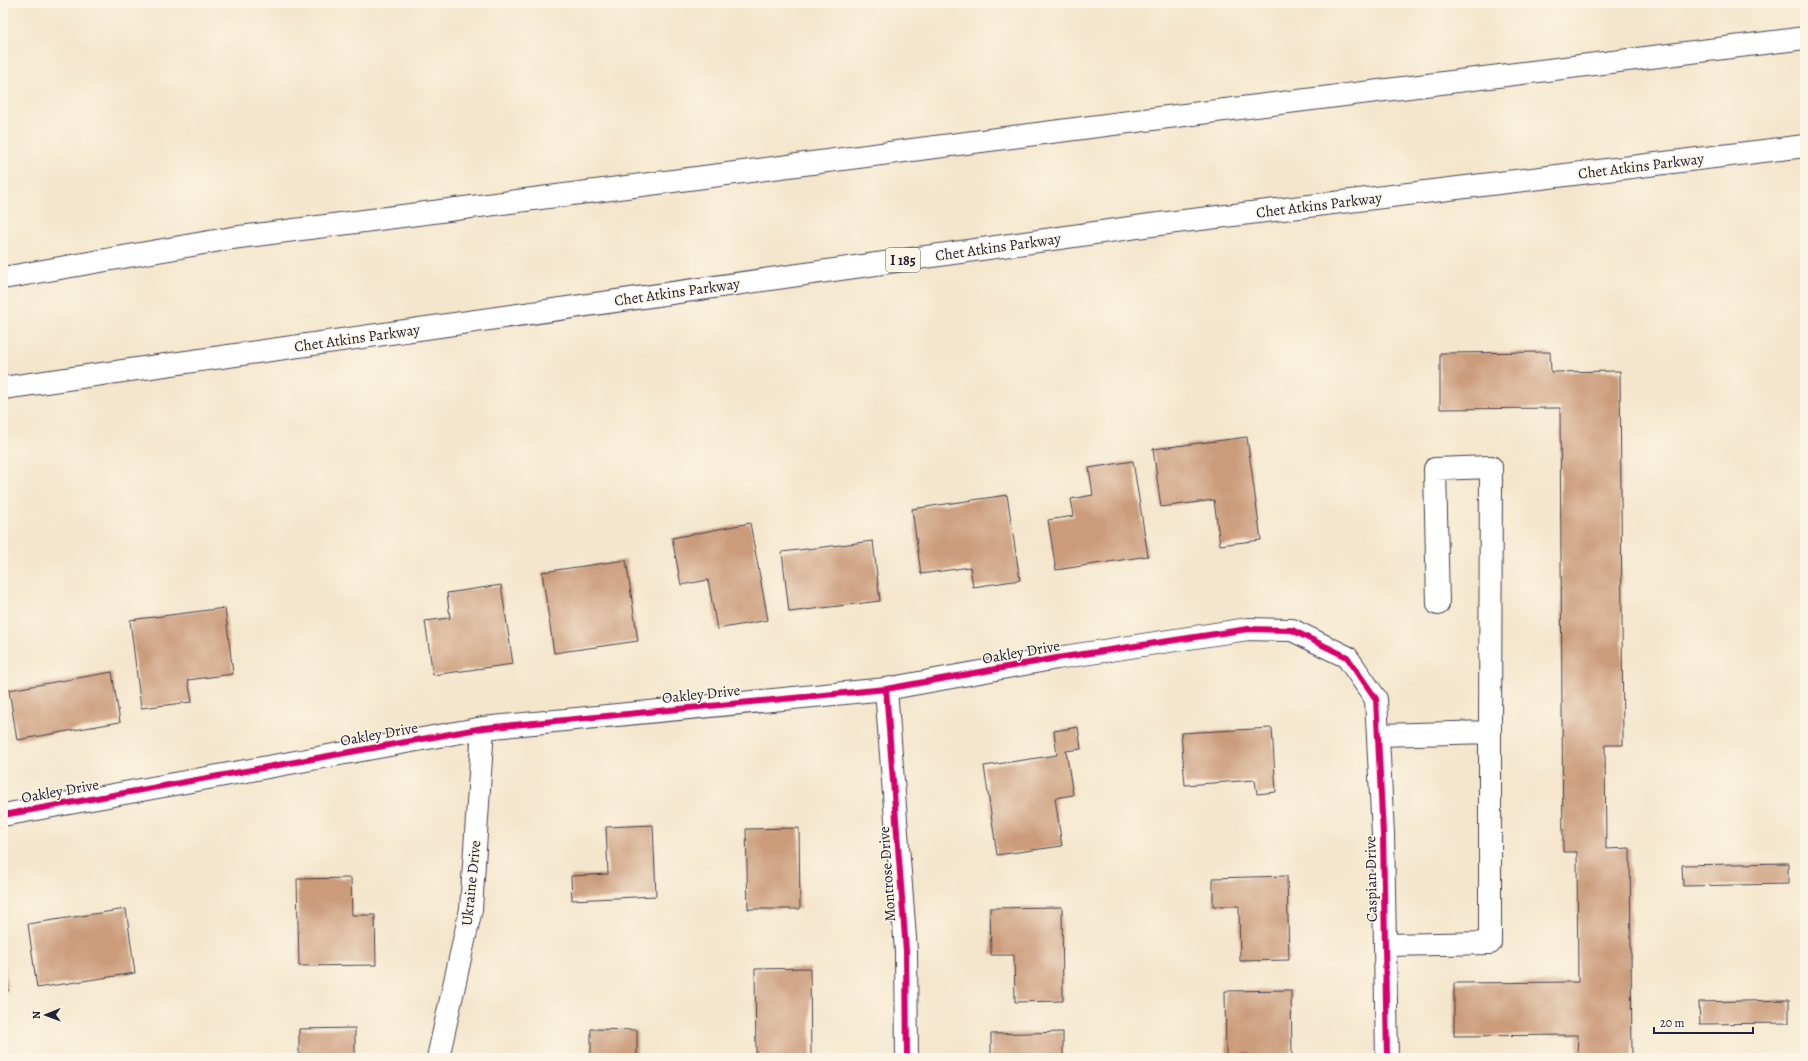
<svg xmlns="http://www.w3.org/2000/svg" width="1808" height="1061" font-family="Alegreya,serif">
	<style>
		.building { fill: #cb9b7a }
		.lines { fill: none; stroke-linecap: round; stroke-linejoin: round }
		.minor-casing { stroke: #423f51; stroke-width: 24 }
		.highway-casing { stroke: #423f51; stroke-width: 24 }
		.minor { stroke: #fff; stroke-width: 22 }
		.highway { stroke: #fff; stroke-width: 22 }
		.cycleway-casing { stroke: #fcf5e5; stroke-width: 8 }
		.cycleway { stroke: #d6006c; stroke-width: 6 }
		.labels { text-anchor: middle; stroke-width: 3; stroke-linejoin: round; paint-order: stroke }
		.shield { fill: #fcf5e5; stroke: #63616e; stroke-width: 1 }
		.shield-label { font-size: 14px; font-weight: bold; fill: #22223b }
		.street-label { font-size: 15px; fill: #22223b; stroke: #fcf5e5 }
	</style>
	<rect width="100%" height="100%" fill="#fcf5e5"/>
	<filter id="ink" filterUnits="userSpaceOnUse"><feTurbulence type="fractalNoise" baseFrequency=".025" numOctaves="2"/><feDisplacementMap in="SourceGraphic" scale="8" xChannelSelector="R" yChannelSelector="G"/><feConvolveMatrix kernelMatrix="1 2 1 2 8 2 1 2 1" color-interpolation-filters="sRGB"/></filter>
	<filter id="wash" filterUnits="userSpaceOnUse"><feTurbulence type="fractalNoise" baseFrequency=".012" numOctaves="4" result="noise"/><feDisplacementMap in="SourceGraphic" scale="16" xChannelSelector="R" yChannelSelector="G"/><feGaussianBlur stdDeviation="0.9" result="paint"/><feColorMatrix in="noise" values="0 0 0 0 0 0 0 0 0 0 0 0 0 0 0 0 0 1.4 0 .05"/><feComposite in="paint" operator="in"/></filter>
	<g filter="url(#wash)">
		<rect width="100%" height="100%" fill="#f4e6cc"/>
		<g id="blocks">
			<path class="building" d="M1550,352l1,20 69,-1 3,374h-18l1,104 24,-1 2,208h-55l1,-21 -124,1v-53l124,-1 -1,-130h-14l-3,-444 -120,1v-56z
				M1247,437l14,103 -41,5 -6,-45 -53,7 -8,-58z
				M1133,461l15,95 -92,14 -8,-50 26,-4 -3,-17 22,-4 -4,-27z
				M1007,495l13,85 -47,7 -3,-20 -49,7 -9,-65z
				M750,523l18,97 -51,9 -9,-49 -27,5 -9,-47z
				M873,541l7,60 -91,11 -7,-60z
				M626,560l12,81 -84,12 -12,-81z
				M501,585l12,79 -80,11 -8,-54 25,-3 -3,-25z
				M225,608l8,66 -45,6 4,22 -51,6 -11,-88z
				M112,672l8,50 -103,18 -8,-50z
				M1078,727l3,22 -15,2 7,44 -18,3 7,48 -65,9 -13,-89 73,-11 -3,-24z
				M1272,728l4,64 -19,2 -2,-14 -70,5 -4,-52z
				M653,825l3,71 -84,4 -1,-24 37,-2 -2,-47z
				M799,828l1,81h-52l-2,-80z
				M1788,863v21l-105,2 -1,-21z
				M1287,876l2,84 -49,1 -1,-55h-26v-28z
				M351,878l1,37h23l1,50 -77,1 -2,-87z
				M1062,907l1,94 -48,1 -1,-47h-23l-1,-47z
				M126,909l9,64 -98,15 -9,-64z
				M3,950l5,41h-5z
				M810,968l1,90h-47v-3h-8l-1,-86z
				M1291,990l1,68h-44v-4l-22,1 -1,-64z
				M1789,1000v23l-89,1 -1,-22z
				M355,1028v30h-56v-29z
				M591,1029l46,1v28h-46z
				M1063,1032v26h-72v-24z"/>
		</g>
	</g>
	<g filter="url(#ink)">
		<use href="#blocks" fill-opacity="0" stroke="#423f51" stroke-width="1"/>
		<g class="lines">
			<g class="minor-casing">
				<path id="minor" d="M1438,604l-3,-135 56,-2 -1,265
					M886,689l20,262 1,107
					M1378,735l112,-3v211l-105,2
					M3,815l480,-87 403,-39 171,-31 191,-29 44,1 55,27 29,42 7,135 4,224
					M438,1058l33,-149 12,-181"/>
			</g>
			<g class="highway-casing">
				<path id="highway" d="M3,278l229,-40 928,-120 645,-80
					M3,388l1148,-163 654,-79"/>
			</g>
			<use href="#minor" class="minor"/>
			<use href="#highway" class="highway"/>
			<g class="cycleway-casing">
				<path id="cycleway" d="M886,689l20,262 1,107
					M3,815l480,-87 403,-39 171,-31 191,-29 44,1 55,27 29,42 7,135 4,224"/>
			</g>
			<use href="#cycleway" class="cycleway"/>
		</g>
	</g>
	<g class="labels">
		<rect class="shield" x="886" y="248" width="34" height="24" rx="3"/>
		<g class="shield-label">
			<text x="903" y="265">I 185</text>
		</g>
		<g class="street-label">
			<text transform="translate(1641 166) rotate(-7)" y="5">Chet Atkins Parkway</text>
			<text transform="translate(1319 205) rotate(-7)" y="5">Chet Atkins Parkway</text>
			<text transform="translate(998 247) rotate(-8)" y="5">Chet Atkins Parkway</text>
			<text transform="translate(677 292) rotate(-8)" y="5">Chet Atkins Parkway</text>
			<text transform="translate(357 338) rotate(-8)" y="5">Chet Atkins Parkway</text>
			<text transform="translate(1021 652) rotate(-10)" y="5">Oakley Drive</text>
			<text transform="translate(701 694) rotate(-6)" y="5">Oakley Drive</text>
			<text transform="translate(379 734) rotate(-10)" y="5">Oakley Drive</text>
			<text transform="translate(60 791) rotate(-10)" y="5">Oakley Drive</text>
			<text transform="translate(887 874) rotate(-94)" y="5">Montrose Drive</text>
			<text transform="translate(1371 879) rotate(-91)" y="5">Caspian Drive</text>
			<text transform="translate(471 883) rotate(-84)" y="5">Ukraine Drive</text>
		</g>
	</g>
	<rect width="1808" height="1061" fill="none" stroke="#fcf5e5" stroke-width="16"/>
	<g transform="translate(46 1015) rotate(269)" stroke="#fcf5e5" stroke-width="3" paint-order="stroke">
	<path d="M0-3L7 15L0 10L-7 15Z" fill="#22223b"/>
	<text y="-6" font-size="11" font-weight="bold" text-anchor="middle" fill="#22223b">N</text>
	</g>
	<path d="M1654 1027v6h99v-6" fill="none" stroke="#22223b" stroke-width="2"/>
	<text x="1660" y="1027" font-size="12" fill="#22223b" stroke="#fcf5e5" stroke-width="3" paint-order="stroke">20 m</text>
</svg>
